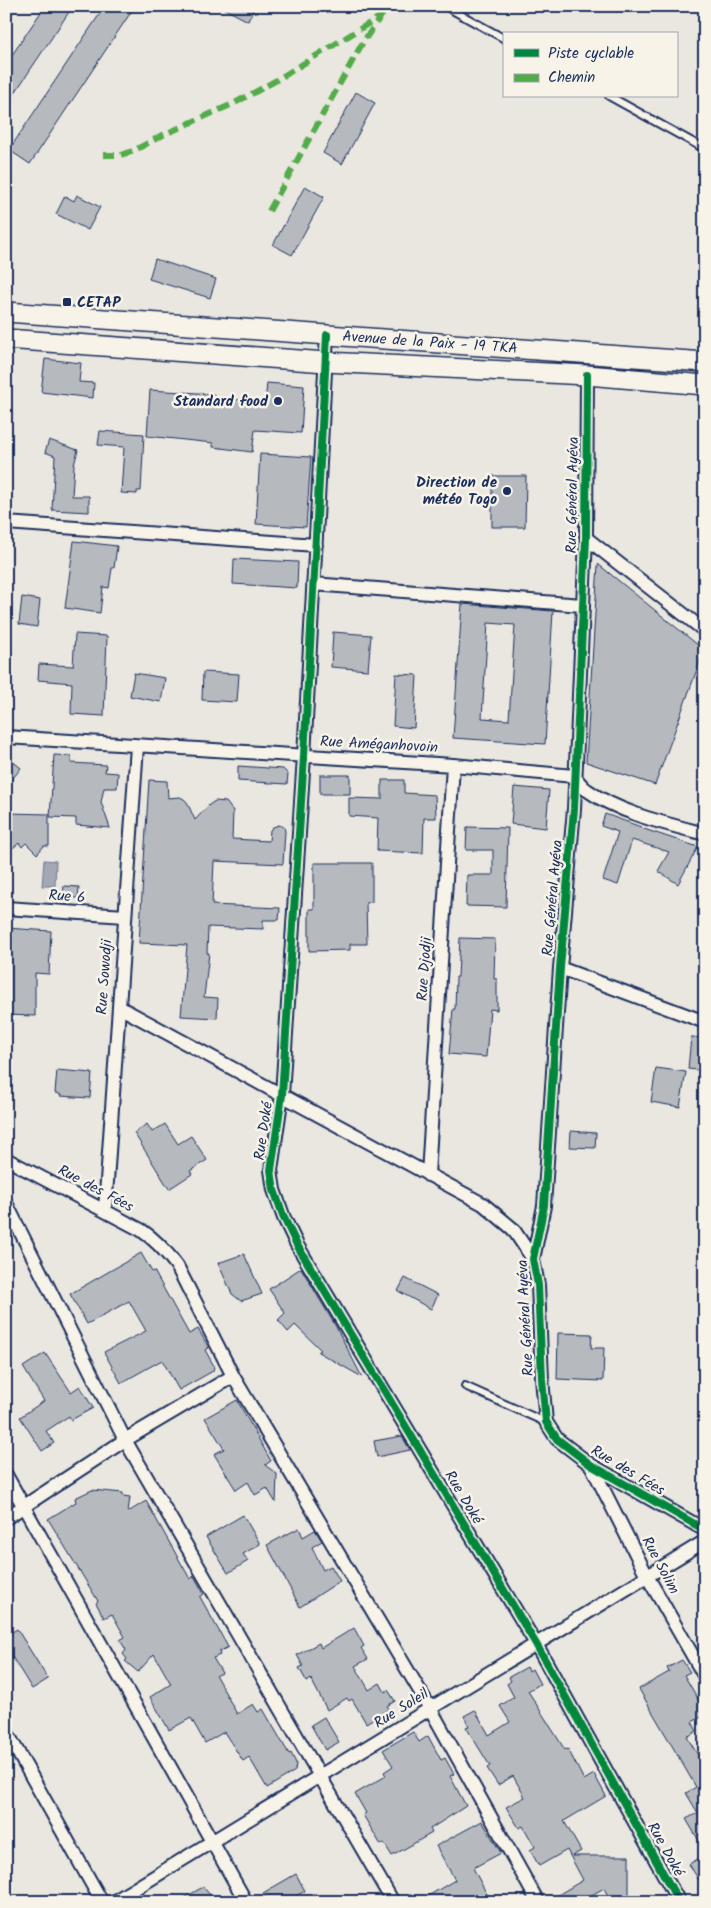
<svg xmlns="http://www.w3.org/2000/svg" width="711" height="1908" font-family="Kalam,sans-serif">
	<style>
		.water { fill: #a3a8b4; stroke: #6d7892 }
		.building { fill: #b6babf; stroke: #1b2f5e; fill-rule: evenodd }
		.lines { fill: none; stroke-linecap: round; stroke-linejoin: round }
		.lane-casing { stroke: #1b2f5e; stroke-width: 10 }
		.street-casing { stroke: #1b2f5e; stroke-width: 16 }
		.secondary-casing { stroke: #1b2f5e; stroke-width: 22 }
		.lane { stroke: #f7f3e8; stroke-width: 6 }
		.street { stroke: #f7f3e8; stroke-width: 12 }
		.secondary { stroke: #f7f3e8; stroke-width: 19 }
		.quiet { stroke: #52ab49; stroke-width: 6; stroke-dasharray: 12 6; stroke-linecap: butt }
		.cycleway-casing { stroke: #f7f3e8; stroke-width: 11 }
		.cycleway { stroke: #00873e; stroke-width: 8 }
		.poi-dot { fill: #1b2f5e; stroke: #f7f3e8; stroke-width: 2 }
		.labels { text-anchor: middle; stroke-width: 5; stroke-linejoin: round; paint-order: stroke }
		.poi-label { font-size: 15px; font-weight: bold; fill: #1b2f5e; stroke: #f7f3e8; text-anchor: end }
		.street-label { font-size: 15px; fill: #1b2f5e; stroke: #f7f3e8 }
	</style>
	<rect width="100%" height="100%" fill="#eae7e0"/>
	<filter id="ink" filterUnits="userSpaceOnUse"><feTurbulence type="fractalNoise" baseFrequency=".02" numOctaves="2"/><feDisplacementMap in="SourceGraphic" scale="10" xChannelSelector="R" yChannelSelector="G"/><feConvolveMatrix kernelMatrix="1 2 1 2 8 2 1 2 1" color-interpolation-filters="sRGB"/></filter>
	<g filter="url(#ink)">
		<path class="water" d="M44,860l12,1 -1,25h-13z"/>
		<path class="building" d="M45,6h28l-67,100v-42z
			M105,6h30l-105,158 -21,-14z
			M219,6h36l-7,15z
			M356,92l19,11 -33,61 -19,-11z
			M305,186l19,11 -32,58 -19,-10z
			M77,195l23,12 -12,23 -32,-16 9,-18 9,5z
			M155,259l61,20 -6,19 -61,-19z
			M45,359l36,4 -2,19 15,1 -1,15 -52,-6z
			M267,383l37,3 -3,47 -46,-3 -3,22 -39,-5v-4l-66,-7 3,-46 64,4v3l51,6z
			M100,431l44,3 -3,57h-4v3l-16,-1 3,-46 -26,-2z
			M49,440l29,10 -4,15 -2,31h17v16l-37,-2 3,-54 -10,-4z
			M260,454l51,3 -5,70 -50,-3z
			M492,476h34l-1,51h-33z
			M74,541l43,5 -3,22h-2l-3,20 -6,-1 -3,26 -35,-5z
			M234,559l64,3 -1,26 -64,-4z
			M598,564l106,86 -49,135 -69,-23z
			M22,597l18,3 -3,27 -18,-3z
			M462,604l91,7 -8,133 -92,-6zM488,623l27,2 -6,95 -27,-2z
			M333,632l38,3 -3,35 -37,-3z
			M75,634l32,2 -3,80 -33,-2 1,-31 -34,-3 1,-16 34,2z
			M203,672l36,2 -2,28 -35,-2z
			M134,673l31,5 -4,24 -31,-6z
			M396,674l21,1 -3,53 -21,-2z
			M54,755l17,1v7l35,2 -1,7 13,1 -1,15h-13l-3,14 9,26 -34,-3v-7l-26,-1z
			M6,756l15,12 -15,19z
			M238,766l45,3 5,5 -1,10 -49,-3z
			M320,775h30v19h-30z
			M149,780l18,1 1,17 12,-1 4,2 3,3 8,18 14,-15 6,-4 11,1 7,9 -1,28 37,2 1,-11 3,-3 6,-2 5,2 1,4 -2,33 -69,-3 -2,44 68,3 -1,12h-16v9l-55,-2 -1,26h2l-5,44 14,1 -1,20 -36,-2 6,-71 -48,-2z
			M382,780h22v13l31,2 1,23h-12l-1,35 -46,-2 1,-33 -29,-2v-18l33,1z
			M514,787l35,3 -3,38 -35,-4z
			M6,813l43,1v32h-5l-7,8 -11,-11 -4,4 -3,-4 -6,5 -7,-8z
			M605,814l36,13v1l57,19 -20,37 -20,-13 11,-19 -37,-12 -14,45 -15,-5 15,-48 -17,-6z
			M467,827l41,1 -2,79 -40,-1 1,-31h26v-25h-27z
			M314,863h58v39h-6l1,42h-17v6l-41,1v-42h5z
			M64,886l15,1 -1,11 -15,-1z
			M6,928l45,3 -2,43 -14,-1v43l-29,-1z
			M460,938l35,1 -1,40h3v31l-7,-1 -4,48 -37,-3 4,-45h2l1,-32h2z
			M691,1037l14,1v33l-17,-2z
			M656,1068l30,4 -6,35 -29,-5z
			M57,1070l35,3 -2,25 -30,-2v-2l-5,-1z
			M147,1124l5,8 13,-8 13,20 13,-8 16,24 -17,11 2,3 -23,15 -35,-56z
			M571,1131l25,2 -1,15 -25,-1z
			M141,1253l11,19 2,-1 35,63 9,-5 11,19 -4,2 9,16 -1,5 -34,19 -17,-30 -41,23 -17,-31 42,-21 -17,-30 -42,23 -17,-30z
			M244,1254l18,40 -21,7 -9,-7 -14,-31z
			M301,1268l34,57 27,52 -44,-25 3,-2 -26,-25 -7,7 -10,-12 7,-7 -16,-24z
			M405,1278l33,17 -7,14 -33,-18z
			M558,1333l34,1 -1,14h13l-1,33 -46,-2z
			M45,1353l26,39 9,-6 13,22 -22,12 -2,-4 -23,15 8,12 -12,8 -22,-34 24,-16 -21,-34z
			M237,1400l34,61 -6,4 12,9 -1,29 -9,-15 -12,7 -7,-13 -12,8 -22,-36 10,-5 -19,-31z
			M402,1436l8,14 -33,7 -3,-16z
			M92,1490l31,3v3l7,1 -2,15 18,-11 44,78 4,-3 10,18 -4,3 28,50 -9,5 1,3 -7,3 9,15 -6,3 21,38 16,-10 5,8 5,-3 26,45 2,-1 5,10 -1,8 -28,17 -18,-31 -6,4 -19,-29 -19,11 -14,-25 -22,12 -19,-33 21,-13 -17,-30 -16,18 -13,-11 2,-2 -4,-5 3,-4 -6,-10 5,-3 -13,-23 -8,4 -8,-15 2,-2 -50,-82 28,-17 -1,-4z
			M243,1515l17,29 -17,10 5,7 -20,12 -22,-36z
			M299,1528l4,9 12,-7 7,11 -10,6 11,23 8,-4 9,15 -40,26 -33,-62z
			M354,1628l10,18 -3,2 7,11 -13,7 14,24 11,-7 5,9 3,-2 7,11 -8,5 2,3 -23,14 -14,-24 -3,2 -2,-3 -20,12 -16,-31 -4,3 -8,-14 4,-2 -6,-11 22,-12 2,5z
			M17,1629l31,50 -16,10 -26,-42v-11z
			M682,1660l8,12 -6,3 21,36v4l-13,7 5,9 -10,6 18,30v84l-19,-32 12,-6 -12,-20 10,-6 -57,-98 30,-17 -2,-4z
			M527,1667l2,4 3,-2 8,15 -12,7 37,59 3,-1 16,31 10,-6 12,22 -42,25 17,30 -9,5h57v46h-18l-7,-14 -25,14h-33l37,-22 -16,-30 -28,16 -9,-16 5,-3 -12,-21 -4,2 -13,-21 19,-10 -12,-21 -15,9 -11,-17 3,-2 -24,-39 3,-1 -5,-10 11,-6 14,25 21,-13 -10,-16 14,-9 -7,-13 4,-3 -2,-4z
			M324,1717l15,25 -14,8 -14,-25z
			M413,1732l6,10 9,-6 13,24 4,-2 9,16 -4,2 16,30 -36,23 2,4 -40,23 -8,-13 -3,2 -18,-30 3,-2 -11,-19 31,-18 -2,-4 9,-6 -10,-16z
			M482,1821l19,32 -28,15 18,34h-73l37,-22 -19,-34z
			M705,1855v35l-16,-26z
			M296,1874l9,17 -20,11h-17l-5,-9z
			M203,1887l8,9 -9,6h-25z"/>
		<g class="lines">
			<g class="lane-casing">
				<path id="lane" d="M445,6l60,33
					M609,96l96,53
					M465,1386l80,36"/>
			</g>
			<g class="street-casing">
				<path id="street" d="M327,335l-23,421 -22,339 -11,75 3,20 10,28 13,27 239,399 143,258
					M587,375l-1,163 -12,271 -14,159 -16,238 -11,53 5,26 4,94 4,43 11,17 34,26 114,65
					M6,523l310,22
					M586,538l119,93
					M313,584l269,21
					M6,737l447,28 121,11c4,5 8,11 13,14 32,23 80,34 118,44
					M6,908l119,8
					M560,968l145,54
					M119,1007l364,197 30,25 20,30
					M6,1159l135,71c15,10 25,21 36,36l56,110 197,332 108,194
					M428,1175l25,-410
					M6,1203l119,237 268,462
					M105,1210l32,-464
					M591,1465l56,111 58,101
					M6,1475l240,427
					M6,1518l119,-78 108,-64
					M6,1731l96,171
					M113,1902l592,-361"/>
			</g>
			<g class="secondary-casing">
				<path id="secondary" d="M6,312l699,50
					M6,339l320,23 261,13 118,10"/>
			</g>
			<use href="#lane" class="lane"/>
			<use href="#street" class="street"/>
			<use href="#secondary" class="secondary"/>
			<path class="quiet" d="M103,155h18l12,-4 30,-16 72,-32 40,-22 106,-65
				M269,211l94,-169 18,-26 10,-10"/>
			<g class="cycleway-casing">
				<path id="cycleway" d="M327,335l-23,421 -22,339 -11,75 3,20 10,28 13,27 239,399 143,258
					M587,375l-1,163 -12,271 -14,159 -16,238 -11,53 5,26 4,94 4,43 11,17 34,26 114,65"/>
			</g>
			<use href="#cycleway" class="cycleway"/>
		</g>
	</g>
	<g class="poi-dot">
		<rect x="62" y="297" width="10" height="10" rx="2.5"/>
		<circle cx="278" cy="401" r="5"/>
		<circle cx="507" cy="491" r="5"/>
	</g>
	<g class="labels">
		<g class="poi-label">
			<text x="77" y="307" text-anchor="start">CETAP</text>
			<text x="268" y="406">Standard food</text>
			<text x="497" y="487">Direction de<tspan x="497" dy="17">météo Togo</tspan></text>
		</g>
		<g class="street-label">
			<text transform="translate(430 342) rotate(4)" y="5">Avenue de la Paix - 19 TKA</text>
			<text transform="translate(572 495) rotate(-89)" y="5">Rue Général Ayéva</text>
			<text transform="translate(379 744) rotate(3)" y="5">Rue Améganhovoin</text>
			<text transform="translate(67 896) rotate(4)" y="5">Rue 6</text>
			<text transform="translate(552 898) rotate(-85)" y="5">Rue Général Ayéva</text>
			<text transform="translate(424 969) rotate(-86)" y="5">Rue Djodji</text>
			<text transform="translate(104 977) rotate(-86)" y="5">Rue Sowodji</text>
			<text transform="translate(263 1131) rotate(-82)" y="5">Rue Doké</text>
			<text transform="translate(96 1188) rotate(28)" y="5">Rue des Fées</text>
			<text transform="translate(525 1318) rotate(-93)" y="5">Rue Général Ayéva</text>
			<text transform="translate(628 1470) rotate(31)" y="5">Rue des Fées</text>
			<text transform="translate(464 1497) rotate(59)" y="5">Rue Doké</text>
			<text transform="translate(661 1565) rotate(62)" y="5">Rue Solim</text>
			<text transform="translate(401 1708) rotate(-32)" y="5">Rue Soleil</text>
			<text transform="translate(666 1849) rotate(61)" y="5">Rue Doké</text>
		</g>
	</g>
	<rect width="711" height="1908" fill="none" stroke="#f7f3e8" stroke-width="25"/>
	<rect x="12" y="12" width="686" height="1883" fill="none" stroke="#1b2f5e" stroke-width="2" filter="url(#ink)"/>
	<rect x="503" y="32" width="175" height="65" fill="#f7f3e8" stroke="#9fa5b1"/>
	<rect x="514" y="49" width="25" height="8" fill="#00873e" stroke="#9fa5b1"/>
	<text x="548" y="58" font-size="15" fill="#1b2f5e">Piste cyclable</text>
	<rect x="514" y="74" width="25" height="8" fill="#52ab49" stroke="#9fa5b1"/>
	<text x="548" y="82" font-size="15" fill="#1b2f5e">Chemin</text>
</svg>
